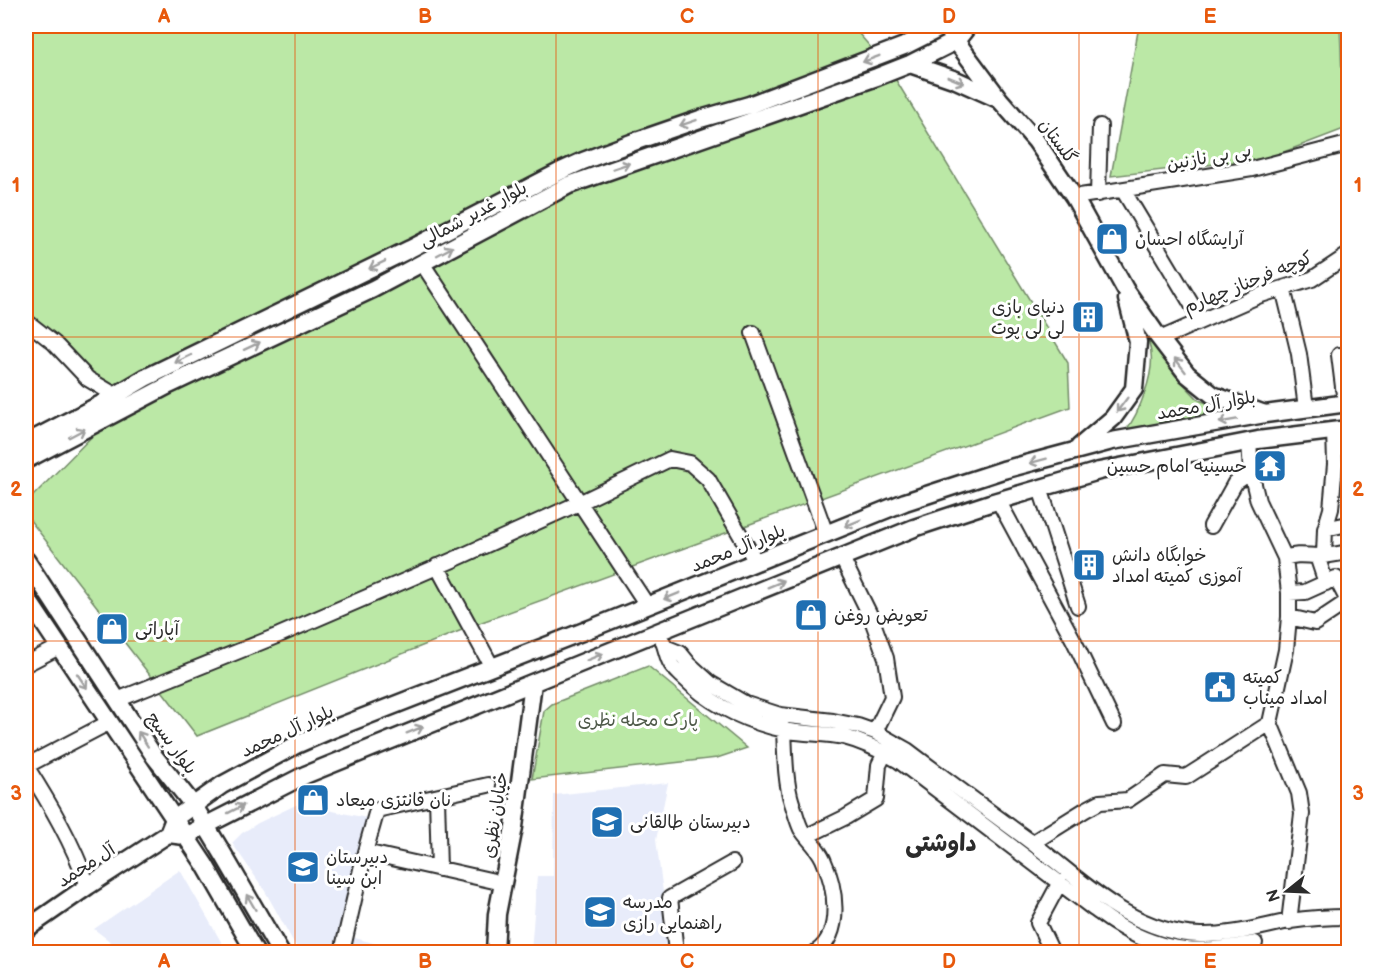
<svg xmlns="http://www.w3.org/2000/svg" width="1374" height="978" font-family="'Balsamiq Sans','Playpen Sans Arabic',sans-serif">
	<style>
		.built { fill: #e8ecfa }
		.green { fill: #bbe8a6; stroke: #738a68; stroke-width: 1.5 }
		.lines { fill: none; stroke-linecap: round; stroke-linejoin: round }
		.minor-casing { stroke: #2b2b2b; stroke-width: 18 }
		.major-casing { stroke: #2b2b2b; stroke-width: 21 }
		.minor { stroke: #fff; stroke-width: 14 }
		.major { stroke: #fff; stroke-width: 16 }
		.oneway { stroke: #a0a0a0 }
		.grid { fill: none; stroke: #e8590c; stroke-width: 1.5; stroke-opacity: 0.55 }
		.labels { text-anchor: middle; stroke-width: 6; stroke-linejoin: round; paint-order: stroke }
		.street-label { font-size: 18px; fill: #2b2b2b; stroke: #fff }
		.poi-label { font-size: 18px; fill: #2b2b2b; stroke: #fff; text-anchor: start }
		.park-label { font-size: 18px; fill: #4f5a4a; stroke: #fff }
		.district-label { font-size: 24px; font-weight: bold; fill: #2b2b2b; stroke: #fff }
		.neatline { fill: none; stroke: #e8590c; stroke-width: 2 }
		.grid-label { font-size: 20px; text-anchor: middle; font-weight: bold; fill: #e8590c }
	</style>
	<rect width="100%" height="100%" fill="#fff"/>
	<filter id="ink" filterUnits="userSpaceOnUse"><feTurbulence type="fractalNoise" baseFrequency=".0167" numOctaves="2"/><feDisplacementMap in="SourceGraphic" scale="12" xChannelSelector="R" yChannelSelector="G"/><feConvolveMatrix kernelMatrix="1 2 1 2 8 2 1 2 1" color-interpolation-filters="sRGB"/></filter>
	<g filter="url(#ink)">
		<path class="built" d="M668,783l-12,57 15,112h-140l6,-76h16l1,-81z
			M298,804l69,14 -31,134h-37l-34,-61 -33,-48 10,-10 16,-10z
			M180,870l47,82h-103l-30,-23z
			M351,937l56,15h-60z"/>
		<path class="green" d="M26,26h826l36,41 180,296 2,44 -588,215 -285,114 -171,-221v-12l90,-91 -90,-92z
			M1139,26h201l4,103 -76,29 -157,18z
			M1145,330l30,45 24,25 27,10 -100,20c13,-16 28,-56 25,-76 0,-8 -4,-16 -6,-24z
			M648,666l99,82 -30,10 -185,21 12,-68 8,-7z"/>
		<g class="lines">
			<g class="minor-casing">
				<path id="minor" d="M1123,190l78,130
					M1098,194l2,-68
					M1074,197l178,-28 96,-25
					M422,263l225,342
					M1283,288l16,66 7,54
					M26,321l28,22 34,36 27,16
					M753,333l73,201
					M1160,339l98,-43 54,-17 36,-24
					M1339,355l6,48
					M1249,441l2,31 7,29 27,57 4,35v24l-3,33 -16,73 29,70 3,21 -13,108
					M1040,488l38,118
					M998,500l76,141 40,83
					M1211,526l24,-43 16,-11
					M1325,529l23,-5
					M1324,555l1,-26 6,-20 4,-45 -1,-34
					M1317,556l9,27
					M842,558l29,59 15,41 6,39 -17,35
					M1285,558c13,-5 21,-2 34,-2 10,0 19,-2 29,-4
					M437,566l55,101
					M1289,593l16,-1 31,-14 12,23
					M1289,617l26,6 33,-22
					M663,642c3,7 4,16 8,22 3,5 8,9 12,13 29,29 66,46 106,54 18,3 37,2 55,6 20,5 38,14 55,24l195,148c9,6 17,13 27,18 44,27 84,26 134,16
					M665,647l15,6 9,11 21,19 36,21 34,11 53,6 25,5 17,6 32,18c41,31 83,62 124,92 52,39 100,91 169,93 30,1 60,-8 90,-14 20,-3 38,-4 58,-4
					M26,664l33,-17
					M117,700l162,-65 174,-75 126,-57 91,-44 20,4 18,16 48,83
					M784,729c1,22 1,53 8,74 3,8 5,18 9,26 7,11 16,17 22,30 12,26 21,74 -7,93
					M26,766c24,38 47,77 62,120
					M26,766l84,-44
					M437,797l2,72
					M807,836l39,-19 30,-18 3,-34 6,-12
					M1032,843l53,-33 15,-8 28,-2 37,-25 21,2 84,-54
					M365,852l12,-42 111,-25
					M342,952l23,-100 138,31
					M676,952l-6,-54 62,-35
					M1052,952l-14,-29 22,-41"/>
			</g>
			<g class="major-casing">
				<path id="major" d="M950,33l50,67 36,41 38,56 51,92 32,46 30,39 26,21 52,19
					M910,64l46,16 42,19
					M26,443l75,-39 44,-26 265,-129 151,-78 22,-10 56,-21 61,-21 49,-14 84,-32 71,-27 40,-20
					M1079,447l34,-29 21,-29 4,-47 -11,-43
					M26,460l143,-75 204,-96 196,-104 308,-108 33,-13 46,-23 12,-15
					M26,560l128,196 40,50 29,48 57,98
					M26,597l179,268 50,87
					M168,834l17,2 120,-61 609,-247 76,-25 109,-32 159,-31 90,-11
					M26,929l62,-43 80,-52 6,-15 48,-34 74,-40 37,-16 259,-101 313,-126 98,-32 109,-29 153,-27 83,-11
					M495,952l2,-38 17,-87 19,-144"/>
			</g>
			<use href="#minor" class="minor"/>
			<use href="#major" class="major"/>
		</g>
		<defs><path id="oneway-shaft" d="M-6 0H5M1.5-3L5.5 0L1.5 3" fill="none" stroke-width="1.6" stroke-linecap="round" stroke-linejoin="round" transform="scale(1.5)"/></defs>
		<g class="oneway">
			<use href="#oneway-shaft" transform="translate(871 59) rotate(159)"/>
			<use href="#oneway-shaft" transform="translate(956 80) rotate(22)"/>
			<use href="#oneway-shaft" transform="translate(688 123) rotate(161)"/>
			<use href="#oneway-shaft" transform="translate(621 166) rotate(-19)"/>
			<use href="#oneway-shaft" transform="translate(445 251) rotate(-28)"/>
			<use href="#oneway-shaft" transform="translate(377 265) rotate(154)"/>
			<use href="#oneway-shaft" transform="translate(252 346) rotate(-25)"/>
			<use href="#oneway-shaft" transform="translate(183 359) rotate(154)"/>
			<use href="#oneway-shaft" transform="translate(1180 365) rotate(-128)"/>
			<use href="#oneway-shaft" transform="translate(1122 405) rotate(127)"/>
			<use href="#oneway-shaft" transform="translate(1228 421) rotate(170)"/>
			<use href="#oneway-shaft" transform="translate(77 433) rotate(-28)"/>
			<use href="#oneway-shaft" transform="translate(1038 461) rotate(165)"/>
			<use href="#oneway-shaft" transform="translate(853 523) rotate(158)"/>
			<use href="#oneway-shaft" transform="translate(776 584) rotate(-22)"/>
			<use href="#oneway-shaft" transform="translate(672 596) rotate(158)"/>
			<use href="#oneway-shaft" transform="translate(595 657) rotate(-22)"/>
			<use href="#oneway-shaft" transform="translate(82 681) rotate(56)"/>
			<use href="#oneway-shaft" transform="translate(415 730) rotate(-22)"/>
			<use href="#oneway-shaft" transform="translate(143 739) rotate(-123)"/>
			<use href="#oneway-shaft" transform="translate(236 809) rotate(-27)"/>
			<use href="#oneway-shaft" transform="translate(251 902) rotate(-120)"/>
		</g>
	</g>
	<path class="grid" d="M295,26v926M556,26v926M818,26v926M1079,26v926M26,337h1322M26,641h1322"/>
	<defs>
		<g id="shop-square" transform="scale(1.725)"><rect x="-9" y="-9" width="18" height="18" rx="4" fill="#1f6fb2" stroke="#fff"/><path d="M-5-2.5h2.3a2.7 3.5 0 0 1 5.4 0H5L5.5 6h-11ZM-1.5-2.5h3a1.5 2.3 0 0 0-3 0Z" fill="#fff"/></g>
		<g id="building-square" transform="scale(1.725)"><rect x="-9" y="-9" width="18" height="18" rx="4" fill="#1f6fb2" stroke="#fff"/><path d="M-4-6H4V6H1V3H-1V6H-4ZM-2.5-4.3h1.7v1.8h-1.7ZM.8-4.3h1.7v1.8H.8ZM-2.5-1h1.7V.8h-1.7ZM.8-1h1.7V.8H.8Z" fill="#fff"/></g>
		<g id="temple-square" transform="scale(1.725)"><rect x="-9" y="-9" width="18" height="18" rx="4" fill="#1f6fb2" stroke="#fff"/><path d="M0-6L5-2H3V0L6.5 2.5H4V6H1.5V3h-3V6H-4V2.5H-6.5L-3 0V-2H-5Z" fill="#fff"/></g>
		<g id="civic-square" transform="scale(1.725)"><rect x="-9" y="-9" width="18" height="18" rx="4" fill="#1f6fb2" stroke="#fff"/><path d="M-.6-6.5H3V-4.5H.6V-3L4-1V1h2V6H-6V1h2V-1L-.6-3ZM-1.2 2.5V6h2.4V2.5Z" fill="#fff"/></g>
		<g id="school-square" transform="scale(1.725)"><rect x="-9" y="-9" width="18" height="18" rx="4" fill="#1f6fb2" stroke="#fff"/><path d="M0-5L7-2L0 1L-7-2ZM-4 1L0 2.5L4 1V4Q0 6-4 4Z" fill="#fff"/></g>
	</defs>
	<g fill-rule="evenodd">
		<use href="#shop-square" x="1112" y="239"/>
		<use href="#building-square" x="1088" y="317"/>
		<use href="#temple-square" x="1270" y="466"/>
		<use href="#building-square" x="1089" y="565"/>
		<use href="#shop-square" x="811" y="615"/>
		<use href="#shop-square" x="112" y="629"/>
		<use href="#civic-square" x="1220" y="687"/>
		<use href="#shop-square" x="313" y="800"/>
		<use href="#school-square" x="607" y="822"/>
		<use href="#school-square" x="303" y="867"/>
		<use href="#school-square" x="600" y="912"/>
	</g>
	<g class="labels">
		<g class="street-label">
			<text transform="translate(1058 141) rotate(54)" y="6">گلستان</text>
			<text transform="translate(1209 157) rotate(-10)" y="6">بی بی نازنین</text>
			<text transform="translate(473 214) rotate(-28)" y="6">بلوار غدیر شمالی</text>
			<text transform="translate(1248 282) rotate(-22)" y="6">کوچه فرحناز چهارم</text>
			<text transform="translate(1206 405) rotate(-10)" y="6">بلوار آل محمد</text>
			<text transform="translate(738 548) rotate(-22)" y="6">بلوار آل محمد</text>
			<text transform="translate(287 731) rotate(-25)" y="6">بلوار آل محمد</text>
			<text transform="translate(172 743) rotate(54)" y="6">بلوار بسیج</text>
			<text transform="translate(495 815) rotate(-81)" y="6">خیابان نظری</text>
			<text transform="translate(86 865) rotate(-33)" y="6">آل محمد</text>
		</g>
		<g class="poi-label">
			<text x="1135" y="245">آرایشگاه احسان</text>
			<text x="1065" y="313" text-anchor="end">دنیای بازی<tspan x="1065" dy="21">لی لی پوت</tspan></text>
			<text x="1247" y="472" text-anchor="end">حسینیه امام حسین</text>
			<text x="1112" y="561">خوابگاه دانش<tspan x="1112" dy="21">آموزی کمیته امداد</tspan></text>
			<text x="834" y="621">تعویض روغن</text>
			<text x="135" y="635">آپاراتی</text>
			<text x="1243" y="683">کمیته<tspan x="1243" dy="21">امداد میناب</tspan></text>
			<text x="336" y="806">نان فانتزی میعاد</text>
			<text x="630" y="828">دبیرستان طالقانی</text>
			<text x="326" y="863">دبیرستان<tspan x="326" dy="21">ابن سینا</tspan></text>
			<text x="623" y="908">مدرسه<tspan x="623" dy="21">راهنمایی رازی</tspan></text>
		</g>
		<g class="park-label">
			<text x="638" y="726">پارک محله نظری</text>
		</g>
		<g class="district-label">
			<text x="941" y="851">داوشتی</text>
		</g>
	</g>
	<rect width="1374" height="978" fill="none" stroke="#fff" stroke-width="66"/>
	<g transform="translate(1287 891) rotate(252)" stroke="#ffffff" stroke-width="4.5" paint-order="stroke">
	<path d="M0-4.5L10 22L0 15L-10 22Z" fill="#2b2b2b"/>
	<text y="-9" font-size="16" font-weight="bold" text-anchor="middle" fill="#2b2b2b">N</text>
	</g>
	<rect x="33" y="33" width="1308" height="912" class="neatline"/>
	<g class="grid-label">
		<text x="164" y="23">A</text>
		<text x="425" y="23">B</text>
		<text x="687" y="23">C</text>
		<text x="949" y="23">D</text>
		<text x="1210" y="23">E</text>
		<text x="16" y="192">1</text>
		<text x="1358" y="192">1</text>
		<text x="16" y="496">2</text>
		<text x="1358" y="496">2</text>
		<text x="16" y="800">3</text>
		<text x="1358" y="800">3</text>
		<text x="164" y="968">A</text>
		<text x="425" y="968">B</text>
		<text x="687" y="968">C</text>
		<text x="949" y="968">D</text>
		<text x="1210" y="968">E</text>
	</g>
</svg>
